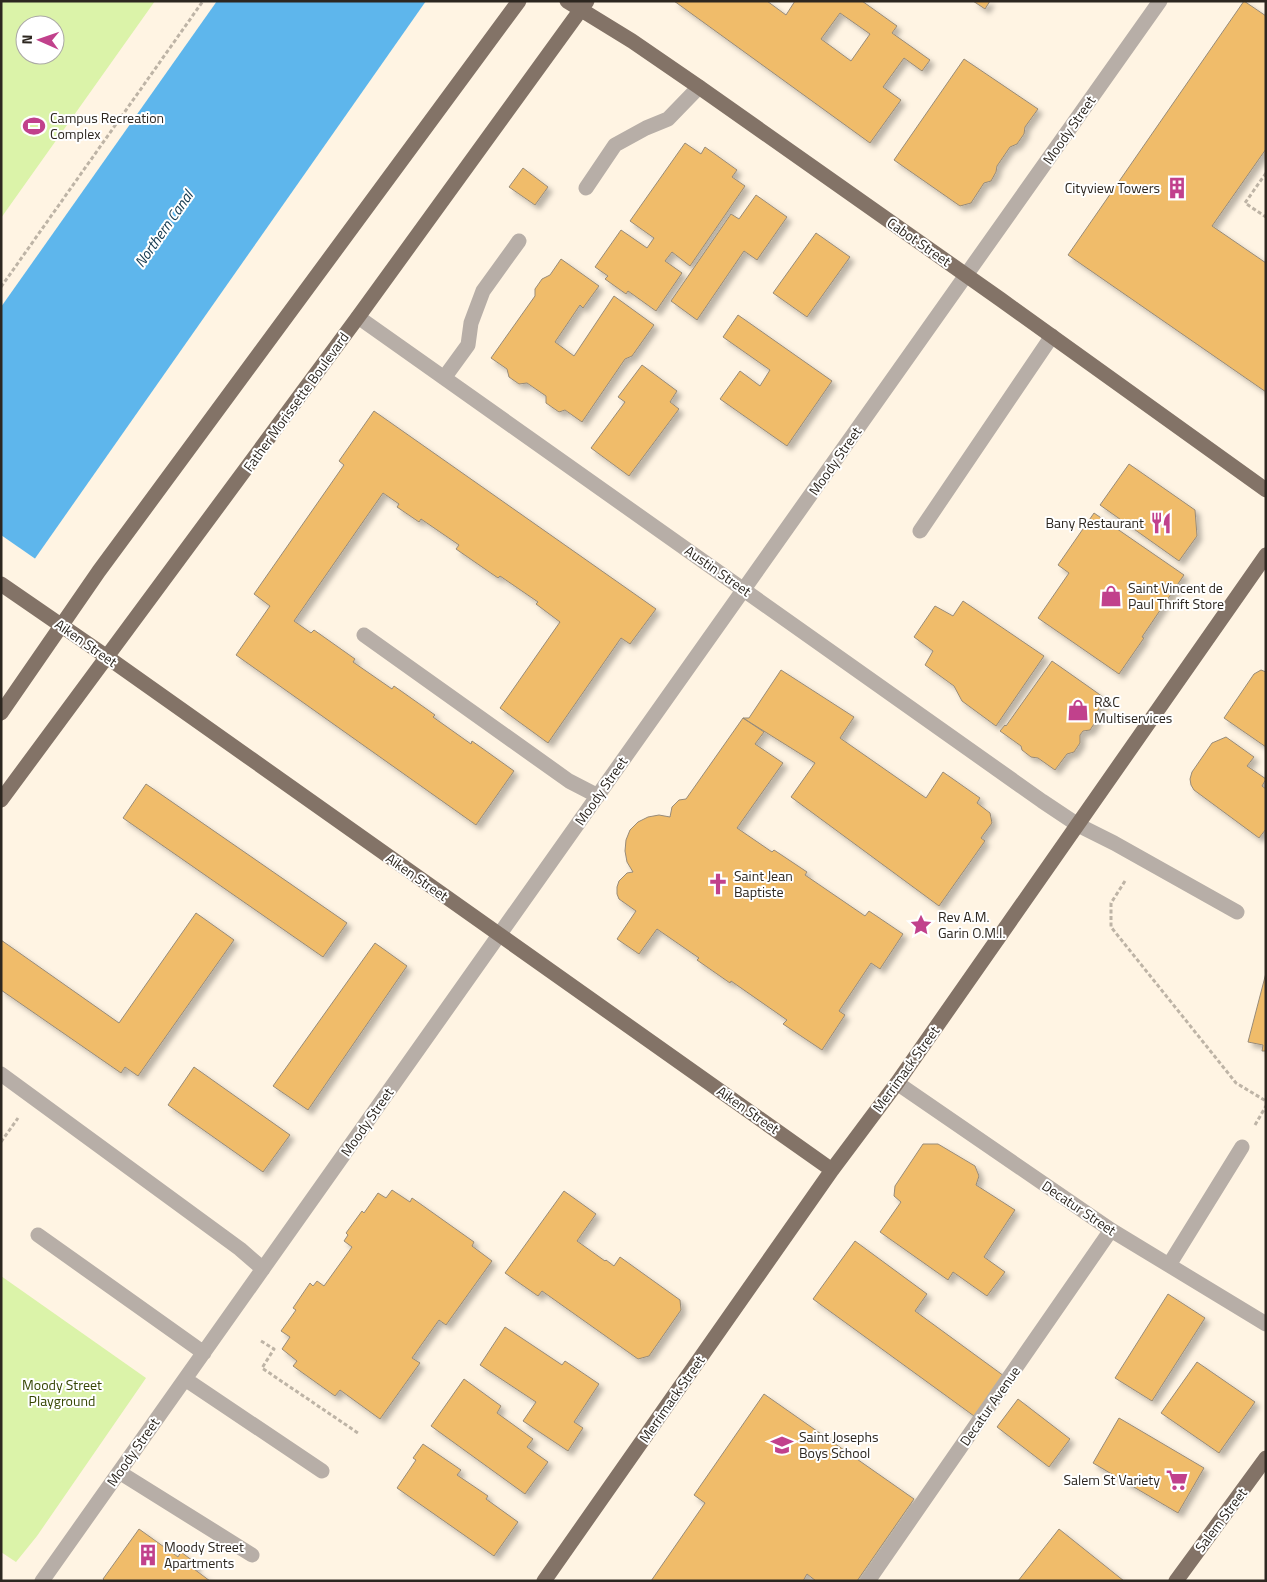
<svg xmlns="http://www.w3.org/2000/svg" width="1267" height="1582" font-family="'Titillium Web',sans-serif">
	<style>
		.green { fill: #dbf3a9; fill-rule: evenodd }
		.water { fill: #5eb6ec }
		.pier { fill: #fff4e3 }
		.building { fill: #f0bc6b; stroke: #988b78; fill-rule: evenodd; filter: url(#shadow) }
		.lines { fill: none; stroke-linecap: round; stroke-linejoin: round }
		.path { stroke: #beb4a6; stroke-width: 3; stroke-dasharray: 4 2.5; stroke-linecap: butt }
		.minor { stroke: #b7aea7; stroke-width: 15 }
		.major { stroke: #837367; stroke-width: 15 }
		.labels { text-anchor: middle; stroke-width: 4; stroke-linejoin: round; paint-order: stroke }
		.poi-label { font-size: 14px; fill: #2d2720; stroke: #fff; text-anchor: start }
		.street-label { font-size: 14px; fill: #2d2720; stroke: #fff }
		.park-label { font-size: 14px; fill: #354502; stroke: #fff }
		.water-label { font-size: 15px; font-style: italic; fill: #13394f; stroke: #fff }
	</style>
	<defs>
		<filter id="shadow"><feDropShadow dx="4.5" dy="4.5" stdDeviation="2.5" flood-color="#0004"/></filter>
	</defs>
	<rect width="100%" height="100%" fill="#fff4e3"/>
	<path class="green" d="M1,1h154l-154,217zM25,25h30v30h-30z
		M1,1276l145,102 -109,158 -21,26 -15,-10z"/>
	<path class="water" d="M217,1h209l-425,606v-300z"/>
	<path class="pier" d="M1,535l36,25 -36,50z"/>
	<path class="building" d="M674,1h93l19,14 9,-14h67l35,25 -5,7 38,27 -8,11 -18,-13 -21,29 18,13 -31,43zM840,13l30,21 -19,27 -30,-22z
		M973,1h17l-5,8z
		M1244,1l22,15v133l-54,77 54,37v129l-198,-137z
		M964,59l74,50 -13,18 -1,7 -7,10 -7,3 -13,19 -1,6 -5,9 -7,2 -13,20 -11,3 -66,-46z
		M685,143l16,11 4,-7 32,23 -5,7 13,9 -55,80 -18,-14 -7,9 17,12 -26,38 -28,-20 -2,3 -21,-15 3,-3 -13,-9 26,-37 26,18 7,-10 -24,-17z
		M523,168l25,19 -13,18 -26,-18z
		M756,195l31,22 -30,43 -13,-9 -47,69 -26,-19 60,-87 8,5z
		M816,233l34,24 -43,60 -34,-24z
		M561,259l38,27 -16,22 -3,-3 -25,37 19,14 40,-60 40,29 -22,31 -7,3 -43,63 -17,-12 -6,2 -13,-9v-7l-19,-13 -8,1 -10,-7 -2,-8 -16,-11 44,-62v-7l7,-10 8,-4z
		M738,315l94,66 -45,65 -67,-47 20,-28 20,15 10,-16 -47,-33z
		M642,365l35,26 -7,11 9,7 -50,67 -38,-28 34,-46 -7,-5z
		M374,411l282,198 -26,35 -9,-6 -73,105 -48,-35 60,-86 -24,-18 2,-2 -38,-26 -2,2 -42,-29 3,-4 -38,-26 -2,3 -22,-15 2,-3 -16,-11 -89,128 17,12 3,-3 41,29 -2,3 39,27 2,-3 41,29 -2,2 38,27 1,-3 42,30 -38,54 -240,-170 34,-49 -16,-12 90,-129 -5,-4z
		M1129,464l66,46 2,26 -18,25 -79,-56z
		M1094,513l90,62 -42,62 2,1 -25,36 -81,-56 31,-45 -11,-8z
		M963,601l81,55 -48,70 -34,-25 -8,-15 -29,-21 8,-14 -19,-14 21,-31 18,10z
		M1052,661l54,38 -10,14v8l-6,9 -7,1 -3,4v8l-6,9 -7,2 -12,16 -17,-12 -7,-1 -9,-7 -1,-4 -21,-15 5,-6 1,1z
		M781,670l73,47 -14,21 86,60 17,-26 37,26 -3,5 13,10 2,10 -11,15 4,3 -46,65 -148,-109 24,-34 -72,-45h6z
		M1261,670l5,2v75l-42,-29 30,-44z
		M743,718l21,14 -9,12 28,19 -46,65 35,24 2,-2 33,22 -2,3 60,41 4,-5 34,23 -23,35 -9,-6 -32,48 6,4 -23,35 -39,-26 4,-4 -56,-39 -1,2 -33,-23 2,-2 -42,-29 -18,25 -22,-15 19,-28 -17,-12 -2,-5v-7l2,-6 8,-8 6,-1 -6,-10 -2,-11 1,-11 4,-10 8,-8 10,-5 11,-2 11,2 2,-10 7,-7 7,-1z
		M1226,737l28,20 -7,9 19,13 -4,7 4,3v40l-7,9 -65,-48 -3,-5 -1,-6 2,-7 20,-29z
		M146,784l201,139 -24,34 -200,-139z
		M196,913l38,27 -96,136 -13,-9 -4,6 -120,-83v-50l118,83z
		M375,943l32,23 -99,144 -35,-24z
		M1266,973v78h-4l1,-6 -15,-3z
		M194,1067l96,68 -27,37 -95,-67z
		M923,1144h15l37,22 4,10 -3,9 39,25 -31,47 21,15 -18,24 -34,-24 -5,8 -68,-48 21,-30 -7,-6 1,-10z
		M392,1190l18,12 2,-4 62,44 -2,4 20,15 -46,64 -7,-5 -27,38 8,5 -40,56 -40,-29 -5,6 -42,-30 4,-5 -15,-12 8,-12 -9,-6 15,-21 -3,-2 17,-25 3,3 4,-5 7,5 28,-39 -8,-6 4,-6 -2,-2 16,-22 2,2 14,-20 8,5z
		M564,1191l32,23 -19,27 28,20 1,-1 8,6 6,-9 60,43 1,10 -32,46 -11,3 -96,-68 -4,5 -33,-23z
		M855,1241l72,53 -12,17 89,65 -30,40 -161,-117z
		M1168,1294l37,24 -53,83 -37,-23z
		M505,1327l57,38 3,-4 34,23 -25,38 9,6 -15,23 -45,-30 13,-19 -56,-37z
		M1197,1362l58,40 -36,51 -58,-40z
		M464,1379l37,27 -4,7 36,26 -6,8 21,15 -23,32 -94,-68z
		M764,1394l150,105 -57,82h-41l-9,-7 -4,7h-152l54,-78 -11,-8z
		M1018,1399l52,40 -21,28 -52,-40z
		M1119,1418l85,50 -26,45 -85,-50z
		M423,1444l38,26 -4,5 31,21 -2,3 32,23 -24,34 -97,-68 19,-28 -3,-2z
		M139,1529l39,28 3,-5 16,12 -3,5 16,12h-105l-2,-2z
		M1059,1529l65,52h-106z"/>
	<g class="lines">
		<path class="path" d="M1266,173l-21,30 21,14
			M1,287l202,-286
			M1125,881l-14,22v24l125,156 30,18
			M1255,1125l11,-19
			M1,1142l17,-24
			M261,1341l13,8 -12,19 96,65"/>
		<path class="minor" d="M586,188l29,-43 31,-17 22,-9 31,-32
			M358,317l684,484 36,24 36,18 123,69
			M444,378l24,-33 3,-22 12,-32 36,-50
			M920,531l132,-195
			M364,635l205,146 29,15
			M1,1074l239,175 23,20
			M897,1083l214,147 155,94
			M38,1235l166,118
			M1169,1265l73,-118
			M185,1379l137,92
			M119,1472l133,83
			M42,1581l1118,-1580
			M868,1581l243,-351"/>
		<path class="major" d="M567,1l65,40 67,46 301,212 266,191
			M1,584l106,73 725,513
			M1,713l98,-142 420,-570
			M1,800l357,-483 229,-316
			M544,1581l288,-411 65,-87 369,-528
			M1176,1581l90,-123"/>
	</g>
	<defs>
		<g id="stadium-bare" transform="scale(1.725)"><path d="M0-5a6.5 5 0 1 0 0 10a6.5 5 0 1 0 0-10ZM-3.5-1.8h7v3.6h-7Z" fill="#c1418c" stroke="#fff" stroke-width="2.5" paint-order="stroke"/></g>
		<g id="building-bare" transform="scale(1.725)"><path d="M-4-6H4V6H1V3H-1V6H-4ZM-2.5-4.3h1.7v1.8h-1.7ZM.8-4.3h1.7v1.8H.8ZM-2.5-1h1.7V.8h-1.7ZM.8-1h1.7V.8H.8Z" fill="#c1418c" stroke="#fff" stroke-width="2.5" paint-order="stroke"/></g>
		<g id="restaurant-bare" transform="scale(1.725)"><path d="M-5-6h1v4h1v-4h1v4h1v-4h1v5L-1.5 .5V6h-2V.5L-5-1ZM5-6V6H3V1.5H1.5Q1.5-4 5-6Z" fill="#c1418c" stroke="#fff" stroke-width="2.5" paint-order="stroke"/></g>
		<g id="shop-bare" transform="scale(1.725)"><path d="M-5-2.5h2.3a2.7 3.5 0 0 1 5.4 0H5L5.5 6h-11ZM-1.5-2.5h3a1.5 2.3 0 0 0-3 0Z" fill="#c1418c" stroke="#fff" stroke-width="2.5" paint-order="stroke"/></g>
		<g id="church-bare" transform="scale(1.725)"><path d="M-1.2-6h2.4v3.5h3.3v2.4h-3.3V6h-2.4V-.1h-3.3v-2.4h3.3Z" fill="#c1418c" stroke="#fff" stroke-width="2.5" paint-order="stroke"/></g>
		<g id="sight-bare" transform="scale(1.725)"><path d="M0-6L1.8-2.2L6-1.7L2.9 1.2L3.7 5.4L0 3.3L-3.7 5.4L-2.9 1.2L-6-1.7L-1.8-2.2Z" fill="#c1418c" stroke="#fff" stroke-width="2.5" paint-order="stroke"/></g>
		<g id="school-bare" transform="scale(1.725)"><path d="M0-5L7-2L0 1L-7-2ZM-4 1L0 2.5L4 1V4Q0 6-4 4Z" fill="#c1418c" stroke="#fff" stroke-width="2.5" paint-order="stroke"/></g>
		<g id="supermarket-bare" transform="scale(1.725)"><path d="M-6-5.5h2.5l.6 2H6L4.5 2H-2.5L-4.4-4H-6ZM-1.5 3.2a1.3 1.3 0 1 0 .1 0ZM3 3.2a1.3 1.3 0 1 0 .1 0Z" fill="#c1418c" stroke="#fff" stroke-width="2.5" paint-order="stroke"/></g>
	</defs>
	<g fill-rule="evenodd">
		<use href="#stadium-bare" x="34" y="126"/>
		<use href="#building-bare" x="1177" y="188"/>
		<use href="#restaurant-bare" x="1161" y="523"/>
		<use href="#shop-bare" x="1111" y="596"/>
		<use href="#shop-bare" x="1078" y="710"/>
		<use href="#church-bare" x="718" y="884"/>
		<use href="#sight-bare" x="921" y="925"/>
		<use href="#school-bare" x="782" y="1445"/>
		<use href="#supermarket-bare" x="1177" y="1480"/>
		<use href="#building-bare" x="148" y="1555"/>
	</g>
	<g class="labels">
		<g class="poi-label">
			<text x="50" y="123">Campus Recreation<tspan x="50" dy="16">Complex</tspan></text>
			<text x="1160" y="193" text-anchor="end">Cityview Towers</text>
			<text x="1144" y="528" text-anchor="end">Bany Restaurant</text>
			<text x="1128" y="593">Saint Vincent de<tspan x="1128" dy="16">Paul Thrift Store</tspan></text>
			<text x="1094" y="707">R&amp;C<tspan x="1094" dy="16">Multiservices</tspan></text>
			<text x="734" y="881">Saint Jean<tspan x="734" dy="16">Baptiste</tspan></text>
			<text x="938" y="922">Rev A.M.<tspan x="938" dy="16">Garin O.M.I.</tspan></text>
			<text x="799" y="1442">Saint Josephs<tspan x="799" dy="16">Boys School</tspan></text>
			<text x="1160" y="1485" text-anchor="end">Salem St Variety</text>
			<text x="164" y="1552">Moody Street<tspan x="164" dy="16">Apartments</tspan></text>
		</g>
		<g class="street-label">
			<text transform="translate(1069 130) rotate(-55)" y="5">Moody Street</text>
			<text transform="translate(919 242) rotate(35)" y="5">Cabot Street</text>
			<text transform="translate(296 402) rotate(-54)" y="5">Father Morissette Boulevard</text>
			<text transform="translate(835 461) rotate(-55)" y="5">Moody Street</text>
			<text transform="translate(718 571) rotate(35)" y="5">Austin Street</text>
			<text transform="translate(86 643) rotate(35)" y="5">Aiken Street</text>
			<text transform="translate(601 791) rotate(-55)" y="5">Moody Street</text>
			<text transform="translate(417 877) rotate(35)" y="5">Aiken Street</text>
			<text transform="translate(906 1069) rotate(-54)" y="5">Merrimack Street</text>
			<text transform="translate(748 1110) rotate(35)" y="5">Aiken Street</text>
			<text transform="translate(367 1122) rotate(-55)" y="5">Moody Street</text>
			<text transform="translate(1079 1208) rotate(34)" y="5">Decatur Street</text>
			<text transform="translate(672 1399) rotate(-55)" y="5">Merrimack Street</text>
			<text transform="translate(990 1406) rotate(-55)" y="5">Decatur Avenue</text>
			<text transform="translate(133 1452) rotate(-55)" y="5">Moody Street</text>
			<text transform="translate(1221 1520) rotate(-53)" y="5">Salem Street</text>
		</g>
		<g class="park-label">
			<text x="62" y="1390">Moody Street<tspan x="62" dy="16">Playground</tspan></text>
		</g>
		<g class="water-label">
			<text transform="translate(164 229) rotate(-55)" y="5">Northern Canal</text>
		</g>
	</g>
	<rect width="1267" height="1582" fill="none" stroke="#2d2720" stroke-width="5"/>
	<g transform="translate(40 40) rotate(272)"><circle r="24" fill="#ffffff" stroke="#aba9a6"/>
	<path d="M0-4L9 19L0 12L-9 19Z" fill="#c1418c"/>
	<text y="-8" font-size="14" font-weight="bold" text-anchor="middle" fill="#2d2720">N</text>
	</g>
</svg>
